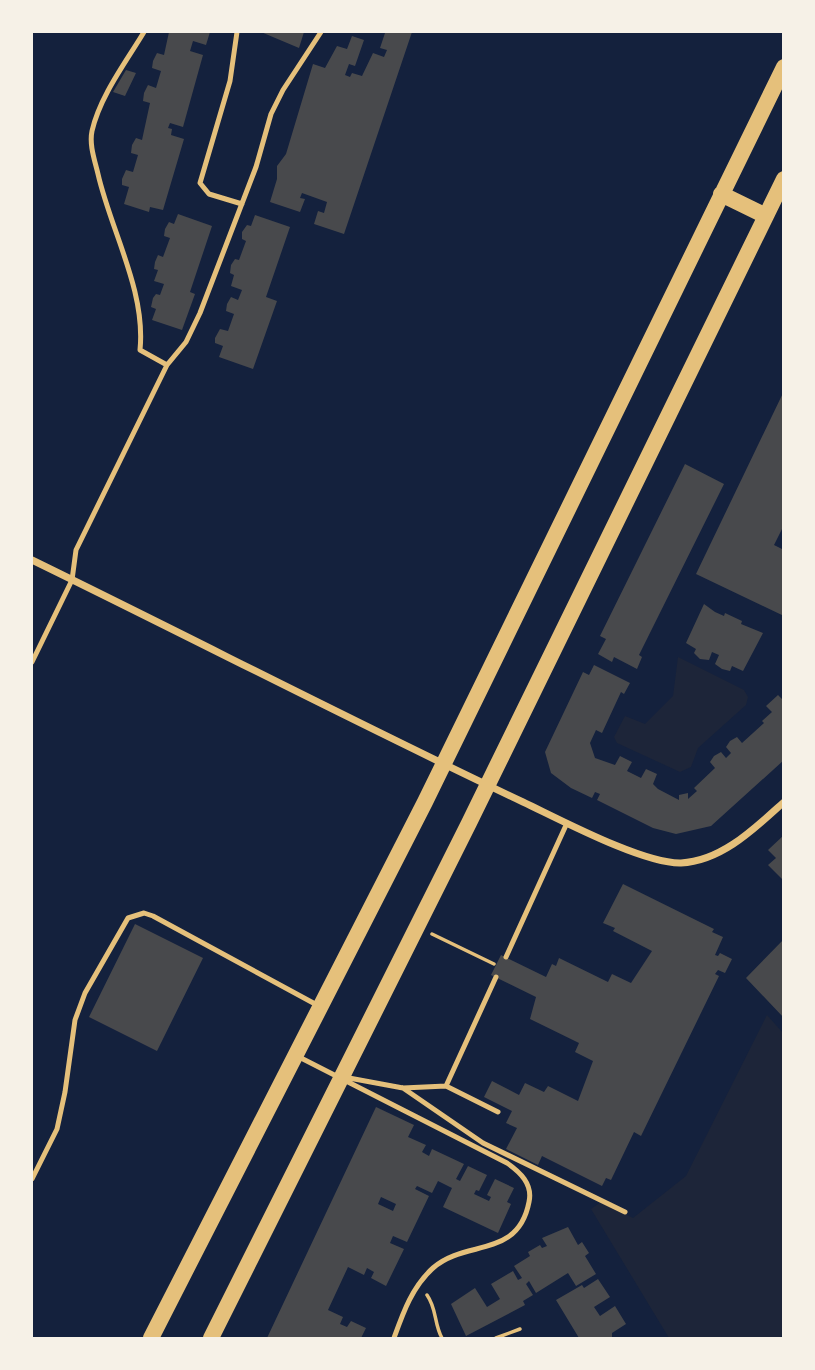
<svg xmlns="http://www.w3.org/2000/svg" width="815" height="1370" font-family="Poppins,sans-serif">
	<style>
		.green { fill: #1d2539 }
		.building { fill: #48494c; fill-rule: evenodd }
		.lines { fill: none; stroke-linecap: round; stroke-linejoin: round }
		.path { stroke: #e5c07b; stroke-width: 3.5 }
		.service { stroke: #e5c07b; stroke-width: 5 }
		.minor { stroke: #e5c07b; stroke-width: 7 }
		.primary { stroke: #e5c07b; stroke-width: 16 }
	</style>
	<rect width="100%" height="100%" fill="#14213d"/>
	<path class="green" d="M678,657l66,33 4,7 -2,8 -48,43 -7,19 -11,5 -63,-29 -3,-6 11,-21 20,8 28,-28z
		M767,1015l16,18v302l-5,3h-109l-78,-129 10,-7 32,16 53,-42z"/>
	<path class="building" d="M169,32h41l-4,13 -13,-4 -3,10 13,4 -20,72 -13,-4 -2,5 4,1 -1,6 13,4 -21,71 -13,-3 -1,5 -25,-8 5,-17 -7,-2v-6l4,-9 7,2 5,-17 -7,-2 1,-8 4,-7 6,2 8,-37 -7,-2 1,-8 4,-8 8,3 5,-17 -9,-3 1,-7 4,-8 7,2z
		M261,32h43l-5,16z
		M389,32h23l-68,202 -30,-10 4,-13 6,2 3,-11 -25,-9 -2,5 5,1 -5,13 -30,-10 7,-23v-13l9,-12 27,-90 12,4 12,-22 10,3 5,-13 12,4 -9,26 -6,-2 -4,11 5,2 2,-4 10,3 11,-23 11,4 3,-7 -7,-2 5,-15z
		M126,70l10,3 -11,23 -12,-4z
		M178,214l34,12 -22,66 5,2 -13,36 -30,-10 4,-11 -5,-2 2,-9 3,-4 4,1 4,-11 -10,-3 4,-11 -4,-1 1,-7 3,-7 5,2 7,-19 -6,-2 1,-7 4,-7 5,2z
		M255,215l35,12 -24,70 11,4 -24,68 -34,-12 4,-11 -8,-3v-5l5,-9 8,2 6,-17 -8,-3 1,-7 4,-7 7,3 4,-10 -11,-4 3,-11 -4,-2 1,-8 4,-6 4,1 7,-19 -4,-2v-7l5,-7 4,1z
		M784,391v134l-10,20 10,5v66l-88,-42z
		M685,464l39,20 -85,171 3,2 -5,12 -23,-12 -2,5 -14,-8 8,-15 -6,-3z
		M704,604l11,8 9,4 1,-3 17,8 -1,3 22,9 -20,38 -11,-5 -2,5 -8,-2 -7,-5 4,-9 -7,-3 -3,8 -9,-1 -6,-6 2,-4 -10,-6z
		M594,665l36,18 -6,11 -3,-2 -19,41 -6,-3 -6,13 5,15 20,7 5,-9 12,6 -5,9 14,7 5,-9 11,5 -4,10 5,5 21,11v-5l9,-2v6l9,-8 -3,-3 21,-20 -5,-6 4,-6 7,-4 5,6 5,-5 -5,-6 4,-6 7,-4 5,6 22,-20 -2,-2 10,-9 -6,-6 12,-11 6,6v59l-73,66 -35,8 -23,-6 -56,-28 3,-6 -5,-2 -3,6 -21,-10 -20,-15 -6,-21 38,-80 6,3z
		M784,835v46l-16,-16 8,-7 -8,-8z
		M623,884l91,45 -2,3 11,5 -8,18 3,1 2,-3 12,6 -7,14 -7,-3 -3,4 4,2 -78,160 -7,-4 -23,48 -5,-2 -4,8 -60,-30 -4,9 -32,-16 11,-21 -11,-5 6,-12 -28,-14 8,-16 27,14 6,-12 19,9 4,-6 30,15 15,-40 -18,-9 4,-9 -49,-24 6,-22 -45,-22 10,-20 45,22 6,-13 4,2 3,-8 49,24 4,-8 19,9 21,-32 -39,-20 2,-3 -12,-5z
		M135,924l68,34 -46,93 -68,-34z
		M784,939v79l-38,-40z
		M376,1107l38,18 -6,12 18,8 -4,7 7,4 3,-7 32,15 -8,15 4,2 8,-15 19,9 -8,16 -3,-1 -2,4 15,7 2,-4 -4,-2 8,-16 19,9 -7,14 4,2 -13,29 -55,-26 9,-19 -14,-7 -6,12 -15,-7 -2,3 14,7 -22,46 -14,-6 -3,7 14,6 -18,37 -15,-8 3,-6 -7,-4 -3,7 -16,-8 -20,43 15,7 -3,7 7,3 4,-6 15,7 -5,10h-94zM381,1197l15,7 -3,7 -15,-7z
		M568,1227l10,18 4,-3 7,11 -4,3 11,18 -20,12 -8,-13 -32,20 -7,-12 -3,3 7,11 -10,6 2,4 -59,31 -15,-32 24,-16 12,19 13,-8 -9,-15 22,-13 5,9 4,-2 -8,-12 16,-10 -2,-4 12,-7 2,3 5,-2 -5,-8z
		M598,1279l12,18 -16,10 6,9 15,-10 11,18 -14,9v5h-33l-23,-38 26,-15 2,3z"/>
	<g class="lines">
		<path class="path" d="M432,934l62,30
			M427,1295c10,14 7,29 15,43
			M496,1338l24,-9"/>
		<path class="service" d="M144,32c-18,30 -44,64 -52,99 -3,14 3,30 6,43 13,57 48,117 42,176l27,15
			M237,32l-7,49 -30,102 9,11 33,10
			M32,662l40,-82 4,-30 91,-185 19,-23 14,-29 56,-146 15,-53 12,-24 38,-58
			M506,957l61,-134
			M299,1057l208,106c13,9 26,21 22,39 -11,57 -63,37 -96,66 -21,19 -30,45 -39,70
			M349,1078l54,10 43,-2 50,-109
			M446,1086l52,26
			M403,1088l80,55 142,69
			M32,1179l25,-50 8,-37 10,-72 10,-27 43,-75 16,-5 9,3 164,89"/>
		<path class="minor" d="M32,560c164,80 326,164 491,242 36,17 120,62 158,61 41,-2 74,-35 103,-61"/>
		<path class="primary" d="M721,194l45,22
			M151,1338l274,-536 359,-735
			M211,1338l258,-515 315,-644"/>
	</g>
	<rect width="815" height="1370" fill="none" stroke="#f6f1e7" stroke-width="66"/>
</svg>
